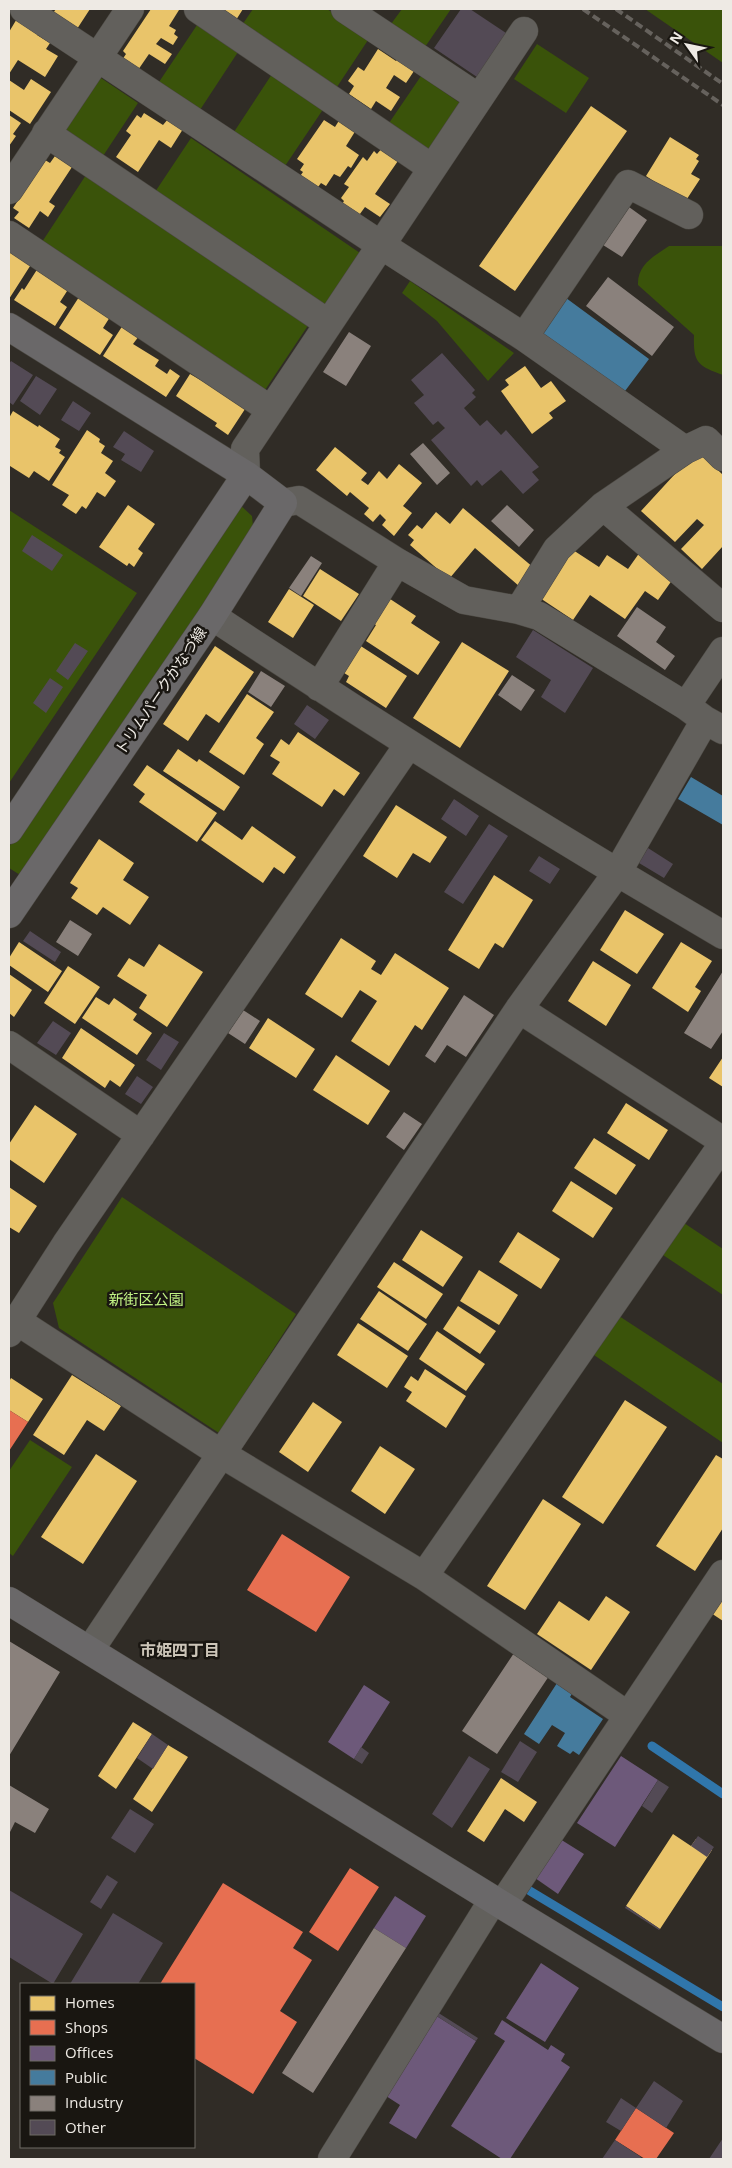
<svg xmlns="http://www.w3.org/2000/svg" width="732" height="2168" font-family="'Open Sans','Noto Sans JP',sans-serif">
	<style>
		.green { fill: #3a530a }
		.homes { fill: #e9c46a }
		.shops { fill: #e76f51 }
		.offices { fill: #6d597a }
		.public { fill: #457b9d }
		.industry { fill: #8a817c }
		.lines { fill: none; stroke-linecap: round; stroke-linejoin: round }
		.stream { stroke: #3076ab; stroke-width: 9 }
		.building { fill: #534a55 }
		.minor-casing { stroke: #4b4842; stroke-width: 29 }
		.major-casing { stroke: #4b4842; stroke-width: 29 }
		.minor { stroke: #62605c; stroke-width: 28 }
		.major { stroke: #6a6869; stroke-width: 28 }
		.rail { stroke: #66625d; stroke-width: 4; stroke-dasharray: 8 4; stroke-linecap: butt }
		.labels { text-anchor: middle; stroke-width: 5; stroke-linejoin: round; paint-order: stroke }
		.street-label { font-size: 15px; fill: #eeeae4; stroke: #191611 }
		.park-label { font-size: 15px; fill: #c1f384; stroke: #191611 }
		.neighbourhood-label { font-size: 16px; font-weight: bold; fill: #ccc5b8; stroke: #191611 }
	</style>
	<rect width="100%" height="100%" fill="#302c26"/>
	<path class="green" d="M253,9h74l43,28 -35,53 -95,-62z
		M402,9h49l-26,38 -34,-23z
		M645,9h78v54z
		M197,25l41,27 -42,64 -41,-28z
		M537,44l52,34 -23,35 -52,-34z
		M95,74l43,29 -35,53 -44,-29z
		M272,74l52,34 -43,64 -51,-34z
		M421,76l39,27 -34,50 -39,-27z
		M191,138l169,115 -37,55 -170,-113z
		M86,175l223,149 -46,69 -223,-148z
		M669,246h54v129c-25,-9 -30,-12 -29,-40l-56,-50c-1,-20 16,-29 31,-39z
		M410,281l104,72 -26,28 -51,-60 -35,-28z
		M238,503l14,13 1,10 -3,17 -225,335 -16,-10v-21z
		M9,510l128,83 -128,190z
		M122,1197l174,117 -77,119 -160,-105 -6,-25z
		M681,1221l42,28v46l-63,-42z
		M619,1316l104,68v59l-132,-90z
		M30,1440l42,27 -59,89 -4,-3v-82z"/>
	<path class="homes" d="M56,9h34l-13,20 -24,-16z
		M151,9l28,1 -10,16 7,4 -2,4 4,3 -5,8 -12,-7 -5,6 16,10 -7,10 -16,-10 -11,16 -16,-10 4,-6 -3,-3z
		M220,9h23l-7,11z
		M18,17l22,13 -3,5 13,8 -4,6 12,7 -13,21 -27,-17 -9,14v-42z
		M378,49l18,12 3,-4 17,11 -10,15 -12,-8 -8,13 14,9 -9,14 -15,-10 -5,8 -22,-15 5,-8 -6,-5 10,-14 6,4z
		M31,79l20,13 -21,32 -21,-14v-30l15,10z
		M591,106l36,25 -112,160 -36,-25z
		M144,113l19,12 5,-6 15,10 -12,19 -12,-8 -21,32 -22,-15 15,-22 -5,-4 11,-16 4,3z
		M9,115l12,8 -8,11 3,2 -7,10z
		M340,119l16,11 -10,16 13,9 -8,13 -3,-2 -8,11 -6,-3 -8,12 -5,-3 -6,8 -17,-12 5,-7 -3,-2 4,-6 -7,-5 27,-39 11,7z
		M670,137l29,18 -3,4 3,2 -8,13 9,5 -17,26 -19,-17 -18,-12z
		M383,147l17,11 -25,36 15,10 -10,13 -15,-10 -8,11 -16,-12 3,-5 -3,-3 8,-11 -5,-3 19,-27 4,4 7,-10 3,3z
		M55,156l17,11 -23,35 6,4 -7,11 -8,-6 -11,17 -15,-10 5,-6 -6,-4 32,-48 5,3z
		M9,248l23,15 -23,36z
		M38,268l31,20 -9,14 7,5 -12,19 -41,-26 8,-12 2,2z
		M79,297l31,20 -7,11 10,7 -13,20 -41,-27z
		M123,325l16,11 -6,8 26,16 -4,6 12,8 3,-5 10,7 -14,21 -63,-41z
		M525,366l16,22 10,-7 15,20 -17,12 4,5 -21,16 -31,-43 8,-6 -4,-5z
		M190,374l14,8 2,-2 41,26 -19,29 -13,-9 2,-3 -41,-27z
		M13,411l25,16 1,-2 21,14 -5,8 6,3 -2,3 6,4 -16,24 -15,-10 -5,7 -19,-12 -1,2v-50z
		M87,430l13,9 -1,3 6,4 -4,7 12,8 -8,12 11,8 -11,16 -8,-5 -11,17 -4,-3 -6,8 -14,-9 7,-10 -17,-10z
		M335,447l32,26 -6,7 7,5 11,-14 8,8 12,-15 23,19 -19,23 9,7 -18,23 -12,-11 4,-5 -6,-6 -7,8 -9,-8 5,-6 -19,-16 -3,4 -31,-26z
		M697,450l26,25v71l-21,23 -21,-20 23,-24 -7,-6 -22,23 -34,-31z
		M128,505l27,19 -17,25 5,4 -9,14 -5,-4 -2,3 -28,-19z
		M463,508l71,60 -15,18 -44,-38 -26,31 -39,-34 4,-5 -6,-5 9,-10 5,4 14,-17 14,12z
		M573,550l26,17 8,-12 21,14 12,-17 35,24 -17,24 -13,-9 -20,28 -35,-24 -17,25 -33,-22z
		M320,569l39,25 -18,27 -38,-25z
		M289,589l25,16 -21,33 -25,-16z
		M384,595l32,21 -5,7 29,19 -22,33 -52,-34 10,-16 -8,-5z
		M353,641l54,35 -21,32 -40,-26 3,-6 -13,-8z
		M462,642l47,29 -49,77 -47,-30z
		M215,646l39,26 -35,51 -13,-9 -18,27 -25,-17z
		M247,694l27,18 -18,26 8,6 -20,31 -35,-23z
		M298,732l62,41 -16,23 -10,-7 -12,18 -50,-33 8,-12 -10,-6 11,-17 8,6z
		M178,749l19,13 2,-3 41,28 -16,24 -61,-40z
		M147,765l70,48 -20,29 -58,-40 6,-8 -12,-9z
		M396,805l51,32 -17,26 -17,-10 -16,25 -34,-22z
		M215,821l27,19 10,-14 44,31 -12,17 -10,-7 -11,16 -62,-43z
		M99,839l35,24 -11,17 26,17 -19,28 -27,-18 -6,8 -26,-17 7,-10 -8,-5z
		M494,875l39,25 -30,48 -8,-5 -16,26 -31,-19z
		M625,910l39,24 -27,40 -37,-24z
		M341,938l35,23 -5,8 10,6 14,-22 54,35 -27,42 -7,-5 -26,41 -38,-25 26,-40 -17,-11 -18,28 -37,-24z
		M19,942l43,29 -14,21 -39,-27v-7z
		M681,942l31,19 -17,26 6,4 -13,21 -36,-24z
		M159,944l44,28 -36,55 -28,-19 8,-13 -30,-19 12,-18 15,9z
		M593,961l38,24 -25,41 -38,-25z
		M68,966l32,21 -25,37 -31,-21z
		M9,974l23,16 -18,27 -5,-4z
		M96,997l13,8 5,-7 23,16 -4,6 19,13 -15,22 -55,-37z
		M268,1018l47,31 -19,29 -47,-30z
		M81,1028l54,37 -15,22 -10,-7 -5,8 -43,-30z
		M336,1055l54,36 -22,34 -55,-35z
		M723,1057v30l-14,-9z
		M626,1103l42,27 -19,30 -42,-27z
		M35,1105l42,29 -33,49 -35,-24v-15z
		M594,1138l42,27 -20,30 -42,-27z
		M571,1181l42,27 -20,30 -41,-27z
		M9,1187l28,19 -18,27 -10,-6z
		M421,1230l42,27 -20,30 -41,-27z
		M518,1232l42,27 -19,30 -42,-27z
		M394,1262l49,32 -17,25 -49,-32z
		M479,1270l39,25 -19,30 -39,-24z
		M379,1291l48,33 -19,27 -48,-32z
		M458,1306l38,25 -16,23 -37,-25z
		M358,1323l50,33 -21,32 -50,-33z
		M437,1331l48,33 -19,27 -47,-32z
		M425,1369l41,27 -20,32 -40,-27 6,-9 -8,-5 7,-11 7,5z
		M72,1375l49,31 -17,25 -17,-11 -23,35 -31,-20z
		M11,1378l32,21 -15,23 -19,-12v-28z
		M625,1400l42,27 -64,97 -41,-27z
		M313,1402l29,20 -34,50 -29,-20z
		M380,1446l35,23 -30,45 -34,-23z
		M96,1454l41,27 -54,83 -42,-27z
		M716,1455l7,4v69l-28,43 -39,-25z
		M543,1499l38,25 -56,86 -38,-24z
		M723,1595v26l-12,-8z
		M606,1596l24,16 -39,58 -54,-36 22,-33 30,20z
		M133,1722l19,12 -36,55 -18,-13z
		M168,1745l20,12 -36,55 -19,-13z
		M501,1778l36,24 -13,20 -19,-13 -21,33 -17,-11z
		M673,1834l18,12 5,-7 16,11 -52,79 -34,-23z"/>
	<path class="shops" d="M9,1410l19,12 -19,29z
		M282,1534l68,43 -34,55 -69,-42z
		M350,1868l29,19 -41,64 -29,-19z
		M223,1883l80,49 -10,16 19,12 -32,51 17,11 -44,72 -59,-36v-74h-34z
		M636,2108l38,25 -18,26h-11l-30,-19z"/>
	<path class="offices" d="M364,1685l26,17 -36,57 -26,-17z
		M621,1756l37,24 -43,67 -38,-24z
		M560,1839l24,15 -26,40 -23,-16z
		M395,1896l31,20 -20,32 -32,-20z
		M541,1963l38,25 -34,54 -39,-24z
		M435,2015l41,26 -60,98 -27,-16 11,-18 -14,-9z
		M502,2020l46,30 3,-5 14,9 -4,7 9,6 -60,92h-8l-51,-33 54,-85 -11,-7z"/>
	<path class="public" d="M566,298l83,61 -27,36 -83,-61z
		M691,777l32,19v29l-45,-26z
		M559,1680l15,10 -4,7 33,22 -24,36 -6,-4 -3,3 -13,-8 8,-13 -13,-8 -13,19 -15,-10z"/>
	<path class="industry" d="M629,207l18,13 -25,37 -19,-12z
		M608,277l66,50 -22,29 -66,-50z
		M349,332l22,14 -25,40 -23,-14z
		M423,443l27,30 -13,12 -27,-31z
		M507,505l27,25 -15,17 -28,-26z
		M311,556l11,7 -21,33 -12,-8z
		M637,607l29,20 -10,15 19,14 -10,14 -48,-34z
		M261,671l24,15 -14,21 -23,-15z
		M512,675l23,15 -14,21 -23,-16z
		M70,920l22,14 -14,22 -22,-14z
		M723,971v60l-12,18 -27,-16z
		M464,995l30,20 -28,42 -19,-12 -12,18 -10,-7z
		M243,1010l17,11 -15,23 -17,-11z
		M404,1112l18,12 -18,26 -18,-13z
		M9,1641l51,31 -51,84z
		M514,1653l35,23 -52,78 -35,-23z
		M9,1785l40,24 -14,24 -20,-11 -6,12z
		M374,1928l32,20 -93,145 -31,-20z"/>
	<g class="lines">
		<path class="stream" d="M652,1746l71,48
			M530,1891l193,116"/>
	</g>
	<path class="building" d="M461,9h9l36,24 -29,44 -43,-29z
		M442,353l33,37 -3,3 4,4 -12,11 16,18 7,-6 14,15 5,-5 33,37 -7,5 7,8 -16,14 -22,-24 -19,16 -5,-6 -6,6 -40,-46 14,-12 -7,-7 -5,4 -19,-22 10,-8 -13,-15z
		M11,361l22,14 -20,30 -4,-3v-38z
		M36,376l21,13 -17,26 -20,-14z
		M73,401l18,12 -12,18 -18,-11z
		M124,431l30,20 -13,21 -20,-12 4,-6 -12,-7z
		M32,535l31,20 -11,16 -30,-20z
		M533,630l60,38 -28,45 -24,-16 10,-17 -35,-23z
		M75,643l13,8 -20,29 -12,-9z
		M50,678l13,9 -17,26 -13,-10z
		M307,705l22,15 -14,19 -21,-15z
		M454,799l25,17 -13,20 -25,-17z
		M489,824l19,12 -45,68 -19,-12z
		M648,848l25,16 -9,14 -25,-15z
		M539,856l21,13 -10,15 -21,-13z
		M30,931l31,21 -6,10 -32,-21z
		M53,1021l18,12 -15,22 -19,-12z
		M164,1033l15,9 -18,28 -15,-10z
		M137,1076l16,11 -12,17 -16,-10z
		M152,1734l16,11 -15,24 -16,-11z
		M520,1741l17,11 -19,30 -17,-10z
		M361,1747l8,6 -7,11 -8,-5z
		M469,1756l21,13 -38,59 -20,-14z
		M658,1780l11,7 -17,26 -10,-7z
		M130,1809l24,15 -19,29 -24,-15z
		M698,1836l16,11 -7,10 -16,-11z
		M107,1875l11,7 -17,27 -11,-7z
		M9,1890l74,44 -30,50 -44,-27z
		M626,1906l34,23 -1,1 -34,-22z
		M113,1913l50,30 -25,41h-68z
		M437,2012l41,26 -2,3 -41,-26z
		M654,2081l29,20 -17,27 -30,-20 -15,23 -15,-9 15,-24 15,10z
		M723,2138v21h-14z
		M615,2140l26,17 -1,2h-38z"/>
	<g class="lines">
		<g class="minor-casing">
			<path id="minor" d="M24,9l357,236 143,92 161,113 -82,56 -46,43 -38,61
				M198,9l234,159
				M345,9l134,89
				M46,133l282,190
				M9,190l121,-181
				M9,235l262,175
				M524,337l104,-153 61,31
				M685,450l21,-10 17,17
				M246,475l-1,-26 279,-418
				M283,503l16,-3 98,62 67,38 55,10 20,6 147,90 19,14 18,10
				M603,506l120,102
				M212,616c167,111 338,218 511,319
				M319,687l78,-125
				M686,706l37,-55
				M519,1009l204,132
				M9,1045l132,90
				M17,1321l203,132 204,123 203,139
				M9,1333l57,-89 343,-500
				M424,1576l299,-432
				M90,1650l429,-641 98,-136 88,-153
				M502,1905l221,-331
				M332,2159l161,-259"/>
		</g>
		<g class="major-casing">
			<path id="major" d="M9,327l237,148 37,28 -71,113 -203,298
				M9,830l237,-355
				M9,1601l493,304 221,134"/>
		</g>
		<use href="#minor" class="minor"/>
		<use href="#major" class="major"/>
		<path class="rail" d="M583,9l140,96
			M616,9l107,75"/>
	</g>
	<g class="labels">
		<g class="street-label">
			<text transform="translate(161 691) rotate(-56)" y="5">トリムパークかなづ線</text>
		</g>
		<g class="park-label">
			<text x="146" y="1305">新街区公園</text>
		</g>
		<g class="neighbourhood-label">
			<text x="180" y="1656">市姫四丁目</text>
		</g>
	</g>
	<rect width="732" height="2168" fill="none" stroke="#eeeae4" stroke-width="20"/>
	<rect x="20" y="1983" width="175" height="165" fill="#191611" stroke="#6e6b65"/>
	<rect x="30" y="1996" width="25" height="15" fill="#e9c46a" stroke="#6e6b65"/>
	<text x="65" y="2008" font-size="15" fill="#eeeae4">Homes</text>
	<rect x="30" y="2020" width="25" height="15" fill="#e76f51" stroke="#6e6b65"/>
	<text x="65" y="2033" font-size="15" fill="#eeeae4">Shops</text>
	<rect x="30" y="2046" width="25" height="15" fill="#6d597a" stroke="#6e6b65"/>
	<text x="65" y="2058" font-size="15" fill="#eeeae4">Offices</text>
	<rect x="30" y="2070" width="25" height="15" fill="#457b9d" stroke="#6e6b65"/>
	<text x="65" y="2083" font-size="15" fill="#eeeae4">Public</text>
	<rect x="30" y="2096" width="25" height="15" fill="#8a817c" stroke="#6e6b65"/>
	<text x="65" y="2108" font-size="15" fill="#eeeae4">Industry</text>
	<rect x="30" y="2120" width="25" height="15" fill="#534a55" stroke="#6e6b65"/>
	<text x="65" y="2133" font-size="15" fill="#eeeae4">Other</text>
	<g transform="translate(687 45) rotate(303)" stroke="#191611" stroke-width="4" paint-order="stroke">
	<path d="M0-4L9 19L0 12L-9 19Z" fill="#eeeae4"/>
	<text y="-8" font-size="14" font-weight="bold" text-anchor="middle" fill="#eeeae4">N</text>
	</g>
</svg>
